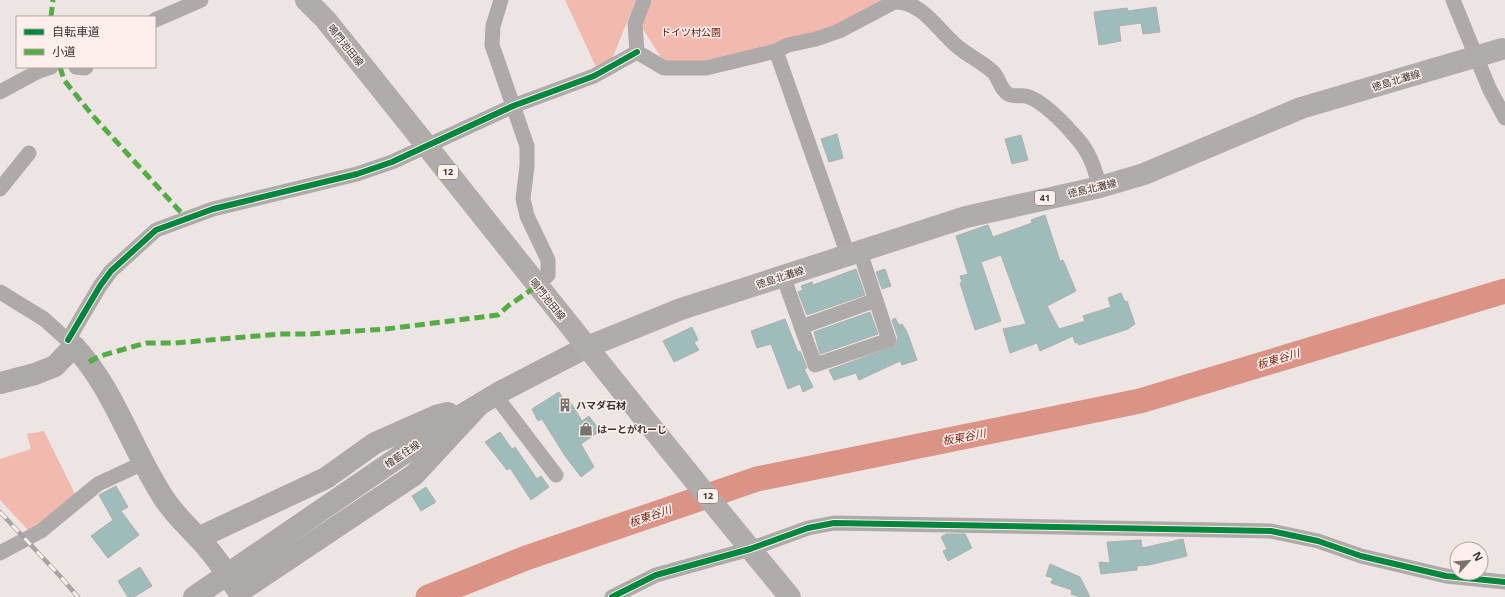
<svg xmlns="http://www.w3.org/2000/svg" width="1505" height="597" font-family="'Open Sans','Noto Sans JP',sans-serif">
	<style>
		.green { fill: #f2b9ae }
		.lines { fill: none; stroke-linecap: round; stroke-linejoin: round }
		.river { stroke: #db9385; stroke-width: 25 }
		.building { fill: #9dbcba; stroke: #afafae }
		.street { stroke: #adaaa9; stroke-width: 15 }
		.secondary { stroke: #aca9a8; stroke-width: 22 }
		.primary { stroke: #b0acac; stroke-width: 22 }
		.rail-casing { stroke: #a7a4a3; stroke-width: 4.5 }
		.rail { stroke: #feefec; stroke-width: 3; stroke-dasharray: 9; stroke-linecap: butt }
		.quiet { stroke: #55ac45; stroke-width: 5; stroke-dasharray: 10 5; stroke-linecap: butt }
		.cycleway-casing { stroke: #feefec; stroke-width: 8 }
		.cycleway { stroke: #00873e; stroke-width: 6 }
		.labels { text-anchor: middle; stroke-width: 3; stroke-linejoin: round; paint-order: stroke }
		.shield { fill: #feefec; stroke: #756d6b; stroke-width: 1 }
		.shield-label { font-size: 9px; font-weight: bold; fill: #3a3534 }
		.park-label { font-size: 10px; fill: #6b0e01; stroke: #feefec }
		.street-label { font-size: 10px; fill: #3a3534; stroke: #feefec }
		.poi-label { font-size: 10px; font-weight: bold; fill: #3a3534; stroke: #feefec; text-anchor: start }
		.water-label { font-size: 11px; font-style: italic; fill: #7a1f11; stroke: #feefec }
	</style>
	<rect width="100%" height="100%" fill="#ece5e3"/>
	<path class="green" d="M565,0h71l-24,59 -15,10z
		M652,0h236l-51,26 -118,36 -54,2 -24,-38z
		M44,431l33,67 -47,34 -30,-32v-41l31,-10 -4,-15z"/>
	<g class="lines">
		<path class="river" d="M428,597l98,-39 231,-79 383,-78 365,-110"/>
	</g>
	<path class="building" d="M1156,7l4,25 -17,2 -2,-11 -22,3 2,15 -22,4 -5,-33 33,-4 1,3z
		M837,134l6,24 -14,4 -8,-23z
		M1021,135l7,25 -16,4 -7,-25z
		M1045,215l15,46 3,-1 13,31 -29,15 12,23 26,-8 -2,-5 28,-9 -3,-9 13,-5 4,9 2,-1 8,23 -7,5 -49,16 -2,-3 -2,1 -2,-7 -33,15 -3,-8 -27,10 -7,-24 23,-5 -25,-69 -20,7 20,59 -26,9 -15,-47 2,-1 -2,-6 8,-2 -12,-38 32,-11 5,12 39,-14 -1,-3z
		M856,269l9,26 -58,20 -9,-23 5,-2 -2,-4 11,-4 1,3z
		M885,269l6,17 -9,3 -6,-17z
		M870,312l8,22 -58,20 -6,-22z
		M895,318l4,7 3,-1 5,8 10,28 -15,5 -2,-4 -41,19 -3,-7 -22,7 -5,-10 66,-24 3,-8 -6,-18z
		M785,319l13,33 2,-1 7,17 -3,1 9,18 -10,5 -3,-8 -12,5 -17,-45 -14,4 -6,-17z
		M692,327l6,13 -4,2 5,8 -25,12 -11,-21z
		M559,392l6,10 4,-2 13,21 7,-5 11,15 -19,13 13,23 -13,10 -16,-21 -23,-37 -4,2 -6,-12z
		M500,432l12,17 3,-2 22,32 4,-3 8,11 -18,13 -21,-32 -3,2 -22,-28z
		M116,486l12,21 -7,4 18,24 -31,23 -17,-22 22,-16 -14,-25z
		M426,487l10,15 -15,9 -9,-15z
		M946,534h19l7,14 -24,13 -5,-10 4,-2 -6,-12z
		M1183,539l4,17 -38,9 -12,1v4l-36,4 -2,-12 11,1 -3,-21 34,-2 1,8z
		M1050,564l30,13 10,20h-10l-9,-3 1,-4 -21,-7 2,-5 -7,-2z
		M140,567l12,19 -18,11h-6l-10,-16z"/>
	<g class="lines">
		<path class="street" d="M501,0l-8,26 -1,19 35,101v20l-4,33 4,17 21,44v15l-11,11
			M644,0l-9,24 2,28 27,16h42l70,-17 12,-6 28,-6 23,-8 55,-29c28,-2 45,30 64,45 11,9 24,15 35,25 6,6 7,17 15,22 5,3 13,1 18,2 16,4 39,28 49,40 15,16 19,31 25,51
			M1453,0l36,88 16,30
			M155,20l46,-20
			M776,51l72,204
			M76,67l9,1 1,-1
			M0,92l37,-20 14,-5
			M0,189l29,-36
			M783,276l32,89 74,-25 -29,-88
			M0,292l44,27 30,27
			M801,327l75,-27
			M68,340l32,-54 11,-15 45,-41 57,-21 144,-35 35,-12 121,-56 81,-30 43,-24
			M495,395l61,80
			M0,553l41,-22 57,-47 45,-21
			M612,597l44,-22 94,-26 58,-21 26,-5 437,8 47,10 43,15 85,20 59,6"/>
		<path class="secondary" d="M0,383l35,-9 20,-8 19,-20c41,44 58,105 91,154 12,18 30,33 44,50 11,13 20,28 30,42l175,-117 66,-71
			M198,538l128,-60 49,-35 61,-27 12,-3
			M194,597l253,-173 53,-32 87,-45"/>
		<path class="primary" d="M306,0l19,19c155,192 307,388 465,578
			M587,347l94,-38 285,-92 134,-30 44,-13 157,-66 201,-59"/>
		<g class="rail-casing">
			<path id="rail" d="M0,512l59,63 19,22"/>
		</g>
		<use href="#rail" class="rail"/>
		<path class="quiet" d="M51,17l2,-17
			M60,67l4,13 29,36 93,102
			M89,362l11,-6 46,-13h29l105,-9h30l76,-5 112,-14 10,-9 29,-20"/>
		<g class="cycleway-casing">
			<path id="cycleway" d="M68,340l32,-54 11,-15 45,-41 57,-21 144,-35 35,-12 121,-56 81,-30 43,-24
				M612,597l44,-22 94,-26 58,-21 26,-5 437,8 47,10 43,15 85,20 59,6"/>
		</g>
		<use href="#cycleway" class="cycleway"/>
	</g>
	<defs>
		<g id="building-bare" transform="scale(1.08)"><path d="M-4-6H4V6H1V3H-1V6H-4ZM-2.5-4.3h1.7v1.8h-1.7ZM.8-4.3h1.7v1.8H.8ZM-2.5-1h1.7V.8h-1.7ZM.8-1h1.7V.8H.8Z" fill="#787371" stroke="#feefec" stroke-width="2.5" paint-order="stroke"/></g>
		<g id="shop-bare" transform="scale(1.08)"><path d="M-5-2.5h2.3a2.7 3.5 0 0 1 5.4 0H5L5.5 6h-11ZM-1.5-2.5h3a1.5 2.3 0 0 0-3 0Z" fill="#787371" stroke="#feefec" stroke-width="2.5" paint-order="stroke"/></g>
	</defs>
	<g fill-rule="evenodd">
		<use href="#building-bare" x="565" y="405"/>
		<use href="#shop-bare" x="586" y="429"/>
	</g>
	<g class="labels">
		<g class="shield">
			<rect x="438" y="165" width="20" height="14" rx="3"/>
			<rect x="1035" y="191" width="20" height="14" rx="3"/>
			<rect x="698" y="489" width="20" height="14" rx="3"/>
		</g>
		<g class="shield-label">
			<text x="448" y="175">12</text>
			<text x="1045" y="201">41</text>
			<text x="708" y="499">12</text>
		</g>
		<g class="park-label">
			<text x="691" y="36">ドイツ村公園</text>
		</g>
		<g class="street-label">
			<text transform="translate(346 45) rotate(51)" y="4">鳴門池田線</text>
			<text transform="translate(1396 80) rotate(-17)" y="4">徳島北灘線</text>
			<text transform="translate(1092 188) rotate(-13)" y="4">徳島北灘線</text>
			<text transform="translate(780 277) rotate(-18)" y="4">徳島北灘線</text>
			<text transform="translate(548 299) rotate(51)" y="4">鳴門池田線</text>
			<text transform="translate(402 454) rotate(-34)" y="4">檜藍住線</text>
		</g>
		<g class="poi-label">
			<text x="576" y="409">ハマダ石材</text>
			<text x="597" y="433">はーとがれーじ</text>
		</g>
		<g class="water-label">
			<text transform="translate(1278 359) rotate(-17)" y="4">板東谷川</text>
			<text transform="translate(964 437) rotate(-11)" y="4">板東谷川</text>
			<text transform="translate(650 516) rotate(-19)" y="4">板東谷川</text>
		</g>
	</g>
	<rect x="16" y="16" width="140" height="52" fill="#feefec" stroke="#b0a5a2"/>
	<rect x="24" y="29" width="20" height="6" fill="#00873e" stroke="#b0a5a2"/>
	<text x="52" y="36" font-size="12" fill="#3a3534">自転車道</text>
	<rect x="24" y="49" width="20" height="6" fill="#55ac45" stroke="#b0a5a2"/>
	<text x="52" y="56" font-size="12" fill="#3a3534">小道</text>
	<g transform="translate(1469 561) rotate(63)"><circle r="19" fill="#feefec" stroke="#b0a5a2"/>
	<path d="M0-3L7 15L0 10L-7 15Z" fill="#787371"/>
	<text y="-6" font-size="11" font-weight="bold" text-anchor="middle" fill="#3a3534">N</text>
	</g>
</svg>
